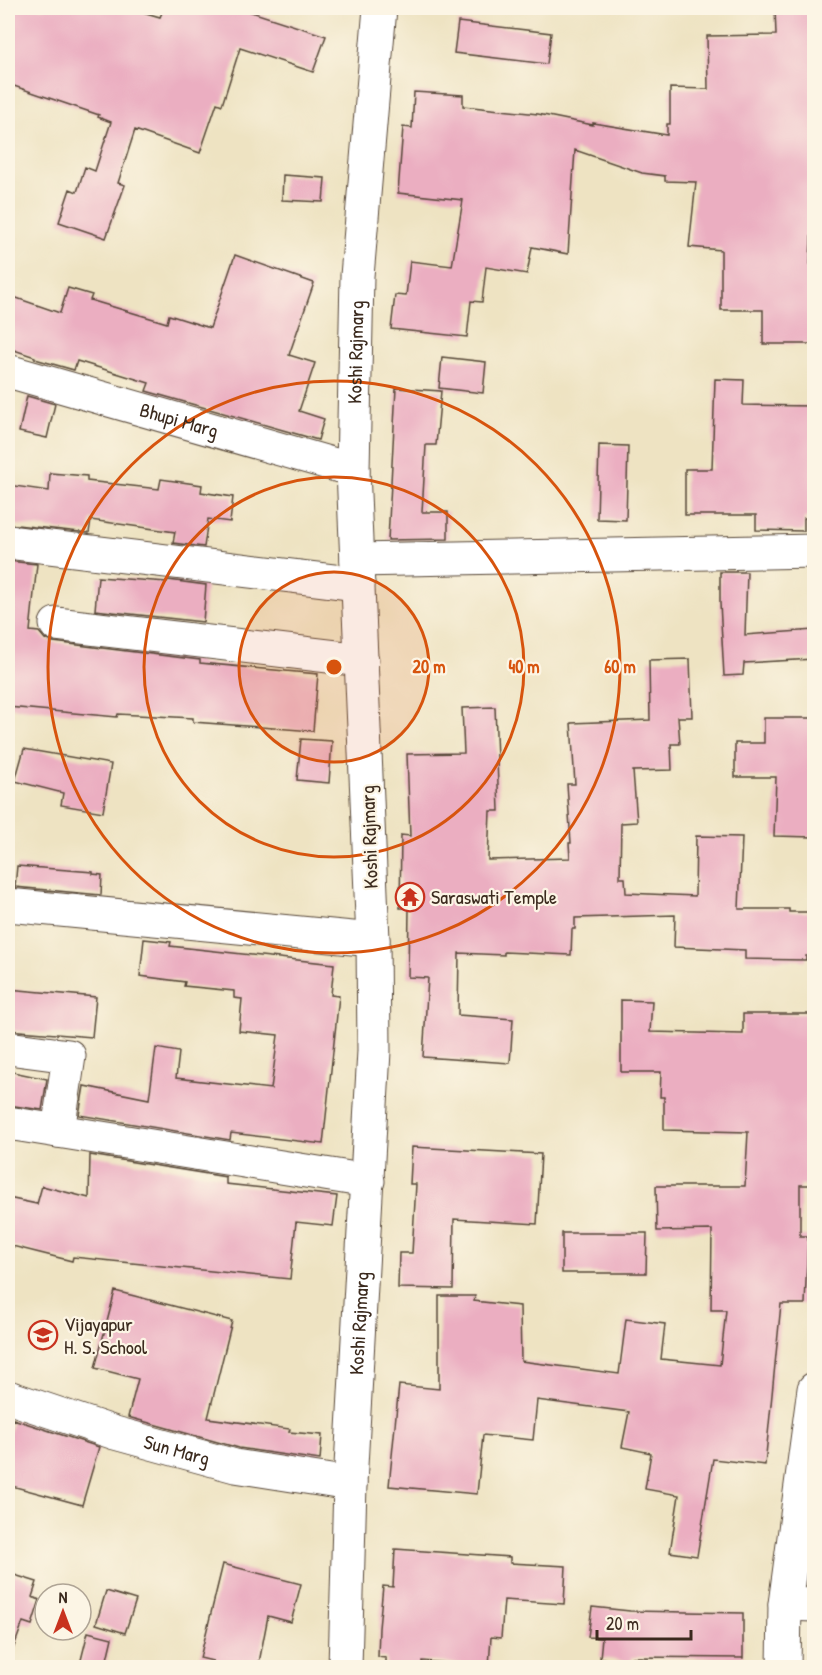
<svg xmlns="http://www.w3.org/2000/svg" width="822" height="1675" font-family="'Patrick Hand',sans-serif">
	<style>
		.building { fill: #ebaec1 }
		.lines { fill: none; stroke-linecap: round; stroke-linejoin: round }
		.street-casing { stroke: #564637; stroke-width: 35 }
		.primary-casing { stroke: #564637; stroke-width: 35 }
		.street { stroke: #fff; stroke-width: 33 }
		.primary { stroke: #fff; stroke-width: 33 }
		.ring { fill: none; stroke: #d7540e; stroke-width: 3 }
		.labels { text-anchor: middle; stroke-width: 4.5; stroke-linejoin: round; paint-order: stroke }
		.street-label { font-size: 20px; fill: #3b2a1e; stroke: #fcf5e5 }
		.poi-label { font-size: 20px; fill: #3b2a1e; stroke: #fcf5e5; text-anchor: start }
		.centre { fill: #d7540e; stroke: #fcf5e5; stroke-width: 3 }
		.ring-label { font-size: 18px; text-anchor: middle; font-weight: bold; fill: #d7540e; stroke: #fcf5e5; stroke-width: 4.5; stroke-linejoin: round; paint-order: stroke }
	</style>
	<rect width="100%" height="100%" fill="#fcf5e5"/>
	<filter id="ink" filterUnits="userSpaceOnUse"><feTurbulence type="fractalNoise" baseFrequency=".0167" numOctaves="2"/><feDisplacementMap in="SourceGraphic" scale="12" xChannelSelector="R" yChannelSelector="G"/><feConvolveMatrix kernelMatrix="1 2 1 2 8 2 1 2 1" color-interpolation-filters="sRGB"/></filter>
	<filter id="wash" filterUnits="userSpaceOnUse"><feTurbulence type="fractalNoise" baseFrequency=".008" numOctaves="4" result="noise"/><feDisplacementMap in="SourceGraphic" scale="24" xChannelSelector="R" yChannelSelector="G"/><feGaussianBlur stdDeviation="1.35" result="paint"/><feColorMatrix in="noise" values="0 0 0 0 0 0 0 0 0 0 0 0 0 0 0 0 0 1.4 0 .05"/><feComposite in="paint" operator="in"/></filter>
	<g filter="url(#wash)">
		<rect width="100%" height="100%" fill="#eee3c2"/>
		<g id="blocks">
			<path class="building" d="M8,8h121l31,9 4,-9h75l87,28 -13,36 -73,-24 -18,57 -5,-2 -17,50 -65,-23 -17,53 7,2 -19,53 -47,-16 11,-33 7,3 8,-25 10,4 16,-49 -13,-5 1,-2 -91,-31z
				M775,8h39v178h-1l-3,78h4v80h-51v-34h-42v-60l-32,-3 7,-65 -31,-1v-5l-23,-3 -67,-23 -7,104 -36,-7 -5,27 -41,-7 -4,35 -11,-1 -4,36 -76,-8 4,-34 11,1 4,-35 42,5 11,-66 -65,-7 5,-66 9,1 2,-36 49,3v11l75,8 55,11v-2l74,12v-11h3v-36l38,1 -1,-53 69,-1z
				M458,22l93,11 -4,31 -93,-11z
				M283,175l42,3 -2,24 -41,-2z
				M235,255l79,28 -25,72 26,8 -16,48 25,8 -6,21 -172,-49 3,-8 -72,-22 -3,9 -39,-11v-2l-27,-9v-53l52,18 8,-25 24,7 -2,5 77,23 2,-8 41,13z
				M442,357l44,5 -3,31 -44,-5z
				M715,379l29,1 -1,25 71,1v112h-10v13l-48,-1v-15h-71v-46h27z
				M396,388l45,3 -5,54h-10l-4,67h26v27l-60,1z
				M27,396l28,8 -8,34 -28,-6z
				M599,445l29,1 -2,74 -29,-1z
				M50,473l37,3v5l72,8 2,-10 41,6 -1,7 32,5 -3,25 -22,-3 -4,28 -31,-4 2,-11 -84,-12 -2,13 -81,-9v-39l41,6z
				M8,561l29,3 -7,67 9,1 6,7 8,3 147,18v3l118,11 -5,57 -120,-9v-4l-75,-4 -1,3 -109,-10z
				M720,572h27l-2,63 69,-5v29l-70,4 -1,12 -19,1 -4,-73z
				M98,577l69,5 1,-2 38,5 -3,37 -108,-12z
				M690,659l2,58h-14l2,27h-9l1,26 -39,1 4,51 -16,1 -1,55h5l1,15 69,3 1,-60 46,1 -3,72h50v3h25v44h-8v4l-61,-1v-9l-71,-3 1,-32 -100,3v11h-3l-1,26 -67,-3v3l-45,-2 -1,62 55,4 -3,44 -87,-6 5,-79 -20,-1 1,-69h-9l1,-73 9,1 -3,-82 57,-1 -2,-45 33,-1 4,104h-9l-2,49 82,-2 -1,-15h2l-4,-59h8l-4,-61 79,-3 -1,-60z
				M764,718h50v119l-40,-1 2,-59h-41v-34h29z
				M301,739l31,2 -3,42 -32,-3z
				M24,749l87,15 -8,48 -42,-7 2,-12 -48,-12z
				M17,866l76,6v2l9,1 -1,20 -86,-8z
				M144,939l27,3 -1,4 164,18 -3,31 8,1 -16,148 -92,-11 -1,7 -151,-25 5,-29 65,13 7,-51 23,4 -3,26 95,11 7,-54 -39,-4 3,-32 -8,-1v-7l-50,-5 1,-4 -45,-6z
				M8,989l88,8 -4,40 -84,-7z
				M621,1000l31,1 -2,31 93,2v-20h71v131h-2v40h-12v51h8l-3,68h-24l-16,161 -52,-6 -16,97 -27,-4 9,-57 -34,-6 6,-36 -29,-6 7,-35 -92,-12 -4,40 -50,-5 -6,59 -88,-8 10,-101 40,4v-93h36l-1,5 46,5 1,55 98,13 7,-55 39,5 -4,35 59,6 6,-55h-15l1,-80 -55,1 -1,-45h89l3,-54 -84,-2v-33h-4l1,-25h-40z
				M8,1071l39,8 -5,31 -34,-5z
				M412,1147l129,7 -4,70 -83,-5 -1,70 -55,-1 1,-35h13l4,-69h-6z
				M90,1155l136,22v7l111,12 -4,30 -37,-4 -6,57 -217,-22 -1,4 -64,-16v-47l29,6 5,-18 47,12z
				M562,1233h85l-1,40h-84z
				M115,1291l117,30 -24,97 82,11 -1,3 33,3 -2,25 -81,-12 -111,-31 10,-38 -43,-11z
				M13,1419l86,28 -17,58 -74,-20v-46z
				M395,1549l115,8v6l56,3 -2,38 -60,-4 -3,38 -10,-1 -2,29 -67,-5v7h-36v-10l-8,-1 1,-29 4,-42 10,1z
				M223,1564l78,20 -10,38 -23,-6 -10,52h-46l1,-7 -13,-3z
				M8,1573l29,9 -5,15 8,3 -8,25 -9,-3 -12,33h-3z
				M106,1591l30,9 -11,33 -29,-9z
				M592,1607l38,4 113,2v45l-111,-1 -1,5 -31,-4 2,-20 -14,-1z
				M88,1632l24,6 -7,30h-26z"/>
		</g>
	</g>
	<g filter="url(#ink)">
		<use href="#blocks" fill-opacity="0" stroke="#564637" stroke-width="1.5"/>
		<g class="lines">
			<g class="street-casing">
				<g id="street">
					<path id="s1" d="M8,371l345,99"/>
					<path d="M8,542l350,42"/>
					<path d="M357,560l457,-9"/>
					<path d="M56,624l306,36"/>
					<path d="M8,905l365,35"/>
					<path d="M8,1048l61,8 -11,75"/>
					<path d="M8,1123l360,58"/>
					<path id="s2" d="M8,1397l107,36 120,33 115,18"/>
					<path d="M785,1604l29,1"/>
					<path d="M784,1668l1,-64 29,-215"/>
				</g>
			</g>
			<g class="primary-casing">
				<g id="primary">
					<path id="s3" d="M345,1668l5,-184 24,-433 -1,-111 -20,-470 4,-194 23,-268"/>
				</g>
			</g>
			<use href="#street" class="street"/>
			<use href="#primary" class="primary"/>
		</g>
	</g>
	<circle cx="334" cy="667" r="95" fill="#d7540e" fill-opacity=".12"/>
	<g class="ring">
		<circle cx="334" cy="667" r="95"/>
		<circle cx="334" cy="667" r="190"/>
		<circle cx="334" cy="667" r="286"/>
	</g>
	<defs>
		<g id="temple-ring" transform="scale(1.5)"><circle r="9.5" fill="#fcf5e5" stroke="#c8321e" stroke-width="1.5"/><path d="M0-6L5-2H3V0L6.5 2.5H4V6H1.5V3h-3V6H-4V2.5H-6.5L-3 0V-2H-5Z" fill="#c8321e"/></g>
		<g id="school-ring" transform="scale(1.5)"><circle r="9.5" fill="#fcf5e5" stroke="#c8321e" stroke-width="1.5"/><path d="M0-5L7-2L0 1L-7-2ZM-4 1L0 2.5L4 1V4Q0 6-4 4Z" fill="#c8321e"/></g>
	</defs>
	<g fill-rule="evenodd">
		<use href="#temple-ring" x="410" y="897"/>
		<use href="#school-ring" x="43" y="1335"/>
	</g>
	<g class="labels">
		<g class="street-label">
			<text dy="7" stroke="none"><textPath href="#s3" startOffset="1317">Koshi Rajmarg</textPath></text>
			<text dy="7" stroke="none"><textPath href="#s1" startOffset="178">Bhupi Marg</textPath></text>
			<text transform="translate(369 837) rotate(-92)" y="7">Koshi Rajmarg</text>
			<text dy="7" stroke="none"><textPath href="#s3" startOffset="345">Koshi Rajmarg</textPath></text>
			<text dy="7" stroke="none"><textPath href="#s2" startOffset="177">Sun Marg</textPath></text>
		</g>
		<g class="poi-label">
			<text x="431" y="904">Saraswati Temple</text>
			<text x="64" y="1331">Vijayapur<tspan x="64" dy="23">H. S. School</tspan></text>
		</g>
	</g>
	<circle cx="334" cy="667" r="9" class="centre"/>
	<g class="ring-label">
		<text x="429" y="673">20 m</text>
		<text x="524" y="673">40 m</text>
		<text x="620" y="673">60 m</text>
	</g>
	<rect width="822" height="1675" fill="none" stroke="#fcf5e5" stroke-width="30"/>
	<g transform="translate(63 1612)"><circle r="28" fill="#fcf5e5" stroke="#afa495" stroke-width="1.5"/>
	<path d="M0-4.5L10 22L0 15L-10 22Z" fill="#c8321e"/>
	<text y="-9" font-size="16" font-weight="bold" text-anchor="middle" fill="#3b2a1e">N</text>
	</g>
	<path d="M597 1630v9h94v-9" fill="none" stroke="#3b2a1e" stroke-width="3"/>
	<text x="606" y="1630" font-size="18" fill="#3b2a1e" stroke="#fcf5e5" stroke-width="4.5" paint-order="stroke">20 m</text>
</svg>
